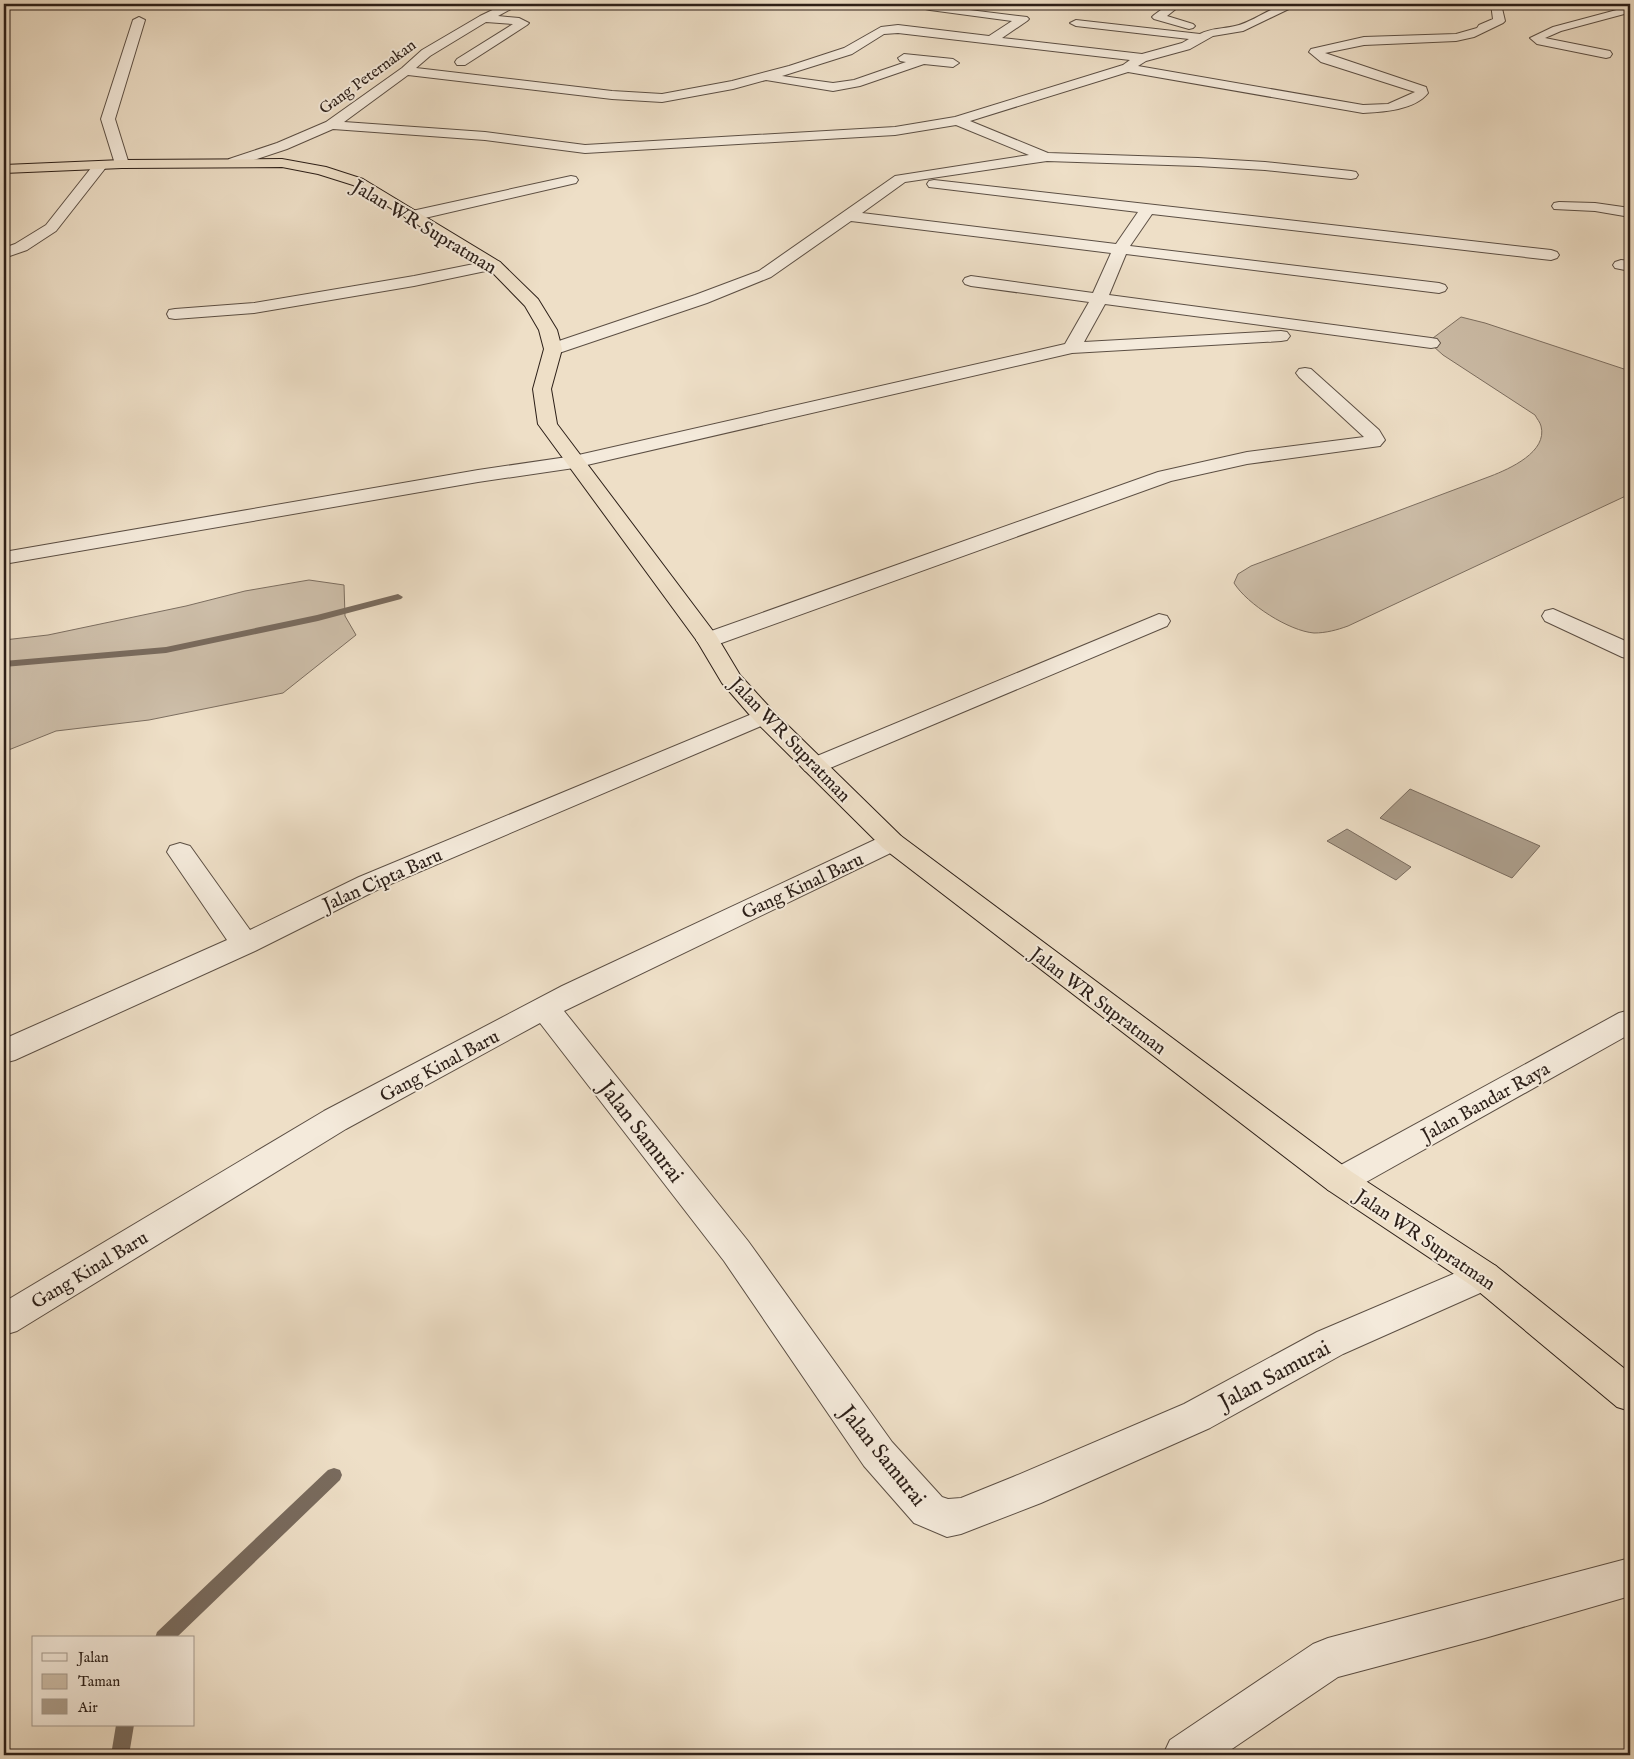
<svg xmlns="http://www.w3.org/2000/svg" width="1634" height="1759" font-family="'IM FELL English',serif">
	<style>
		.green { fill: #cdbea9; stroke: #7c6e60 }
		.water { fill: #ac9e8c; stroke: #796b5e }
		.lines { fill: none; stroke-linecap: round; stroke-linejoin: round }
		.stream { fill: #796b5e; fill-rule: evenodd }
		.street-casing { stroke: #5c4f44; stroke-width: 2 }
		.highway-casing { stroke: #2c1f18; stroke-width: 2 }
		.street { fill: #f4eadb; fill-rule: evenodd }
		.highway { fill: #eedfc7; fill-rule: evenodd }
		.labels { text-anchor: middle; stroke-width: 4; stroke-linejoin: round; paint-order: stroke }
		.far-street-label { font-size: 16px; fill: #2c1f18; stroke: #f4eadb }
		.street-label { font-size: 19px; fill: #2c1f18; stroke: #f4eadb }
		.near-street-label { font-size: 22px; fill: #2c1f18; stroke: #f4eadb }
	</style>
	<rect width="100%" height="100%" fill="#eedfc7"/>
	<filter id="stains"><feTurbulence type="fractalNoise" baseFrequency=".004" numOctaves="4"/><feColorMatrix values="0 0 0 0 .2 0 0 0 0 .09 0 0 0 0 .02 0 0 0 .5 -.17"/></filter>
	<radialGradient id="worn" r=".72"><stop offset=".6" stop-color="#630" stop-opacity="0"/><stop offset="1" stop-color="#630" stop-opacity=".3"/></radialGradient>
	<path class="green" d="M1461,317l24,6 145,48v123l-282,132c-11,4 -22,7 -34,7 -25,-2 -67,-29 -80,-50l4,-9 13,-8 240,-90c18,-7 57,-24 50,-50 -1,-4 -4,-7 -6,-11l-92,-60 -10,-9v-8z
		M309,580l35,5 1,31 11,19 -73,58 -134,27 -93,11 -50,20 -2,-2v-109l44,-5 138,-29 59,-15z"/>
	<path class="water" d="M1410,789l130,57 -28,32 -132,-60z
		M1347,829l64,38 -15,13 -69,-39z"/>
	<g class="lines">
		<path class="stream" d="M398,594l5,3 -2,2 -83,22 -152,32 -162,14v-6l162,-14 151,-32z
			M334,1468l6,2 2,5 -2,5 -164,158h-21l2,-6 171,-162z
			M116,1725h18l-5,30h-18z"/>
		<g class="street-casing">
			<path id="street" d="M505,4h15l-22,12 21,2 10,5 -2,2 -62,40h-8l-2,-3 2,-3 56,-35 -27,-2 -56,34 -14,12 196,23 50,3 70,-13 57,-15 55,-18 37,-21 17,-2 91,11 23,-15 -82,-11 -9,-2 -2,-2 2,-2 106,13 2,2 -2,2 -25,17 140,16 40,-11 7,-4 -113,-13 -6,-3 6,-3 124,14c11,-6 23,-5 35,-8 22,-5 36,-22 61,-22l-1,2 -52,25 -30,5 -23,13 -44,12 -8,5 225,39 25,-1 27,-12 -94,-30 -12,-10 2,-3 53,-12 92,-3 21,-6 2,-3 14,-6 -2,-15h10l4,17 -2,2 -29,14 -18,4 -92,4 -39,8 101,34 2,6c-13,17 -45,19 -65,20l-235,-41 -158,49 78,32 150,5 67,4 86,9 5,1 2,3 -2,3 -5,1 -86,-9 -67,-4 -151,-5 -142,21 -43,31 254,31 22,-32 -209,-25 -2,-3 2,-3 5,-1 617,70 6,2 2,3 -2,3 -6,2 -399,-46 -22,32 309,37 6,2 2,3 -2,3 -6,2 -313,-39 -17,41 322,43 6,1 3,4 -3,4 -6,1 -326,-44 -21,38 197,-11 6,1 3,4 -3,4 -6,1 -209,12 -498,115 -96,14 -474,82v-12l474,-82 96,-14 491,-112 24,-42 -118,-16 -6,-2 -2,-3 2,-3 6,-2 122,17 18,-40 -260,-32 -80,56 -64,26 -148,50 -6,1 -6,-1 -3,-4 3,-4 148,-50 64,-24 136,-95 134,-21 -73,-30 -61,10 -310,18 -100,-13 -152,-11 -46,20 -48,16h-10l-2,-3 2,-3 48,-16 49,-21 76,-54 20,-18 58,-34zM898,33l232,27 -7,5 -168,52 -60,10 -310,18 -100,-13 -141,-10 64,-47 204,24 50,3 71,-13 33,-9 67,11 27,-5 64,-22 29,3 6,-4 -6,-4 -49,-5 -6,4 2,3 6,1 -52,18 -21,3 -51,-7 70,-22 32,-20z
				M1169,4h13l-15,12 26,8 2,2 -2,2 -4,1 -35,-10 -2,-2 2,-2z
				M1624,8l6,3 -2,2 -67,18 -16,7 65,13 2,3 -2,3 -4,1 -69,-14 -7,-6 23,-11z
				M139,17l6,3 -30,99 14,45 -2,3h-10l-2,-3 -14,-45 32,-99z
				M100,162l5,1 2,3 -51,65 -29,19 -23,8v-10l11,-4 31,-19 49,-62z
				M571,176l5,1 2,3 -2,3 -164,38 -5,-2 -3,-3 3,-3 5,-2z
				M1559,202l36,1 35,5v9l-35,-6 -41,-2 -2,-3 2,-3z
				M494,260l6,2 2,3 -2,3 -86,18 -160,27 -79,6 -6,-1 -2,-4 2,-4 6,-1 79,-6 160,-27z
				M1621,260l9,1v10l-15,-3 -2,-3 2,-3z
				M1305,368l6,1 68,61 6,10 -5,6 -133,18 -76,17 -455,164 -8,2 -8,-2 -4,-5 4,-5 458,-163 89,-20 117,-15 -65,-60 -3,-4 3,-4z
				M1553,609l77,34v16l-8,-2 -77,-36 -3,-5 3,-5z
				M1159,614l8,2 3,5 -3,5 -344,145 -9,3 -9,-3 -4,-5 4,-5z
				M764,709l9,2 3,5 -3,5 -394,168 -124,62 -240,109 -11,3v-24l223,-99 -60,-88 3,-6 10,-3 10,3 60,84 109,-53z
				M892,833l9,3 4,6 -4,6 -337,163 184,230 144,201 50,55 6,2 13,-1 52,-21 171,-73 133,-72 155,-66 12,-5 12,5 5,10 -5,10 -153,68 -133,74 -169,75 -80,31 -14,3 -33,-14 -50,-57 -140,-205 -184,-238 -194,106 -329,202 -13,4v-33l320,-191 238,-125 321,-150z
				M1630,1010v24l-278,156 -12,4 -12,-4 -5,-9 5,-9 291,-159z
				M1630,1558v38l-145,42 -147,39 -115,78h-60l7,-15 143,-96 15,-6z"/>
		</g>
		<g class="highway-casing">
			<path id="highway" d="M282,159l44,8 37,12 137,83 38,37 19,31 5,19 -11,40 6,35 159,211 24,40 33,36 128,125 451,336 144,94 134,107v38l-13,-4 -145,-121 -144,-96 -445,-342 -128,-127 -33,-38 -25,-42 -159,-217 -5,-35 11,-40 -5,-19 -14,-24 -37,-38 -135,-83 -35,-11 -36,-7 -160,1 -118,5v-8l118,-5z"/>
		</g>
		<use href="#street" class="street"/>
		<use href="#highway" class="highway"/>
	</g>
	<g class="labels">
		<g class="far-street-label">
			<text transform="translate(367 76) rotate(-36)" y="6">Gang Peternakan</text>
		</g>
		<g class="street-label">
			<text transform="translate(425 226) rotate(31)" y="7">Jalan WR Supratman</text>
			<text transform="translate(791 739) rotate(46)" y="7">Jalan WR Supratman</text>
			<text transform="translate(382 879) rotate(-24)" y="7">Jalan Cipta Baru</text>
			<text transform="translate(802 885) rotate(-25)" y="7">Gang Kinal Baru</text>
			<text transform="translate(1099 1000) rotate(37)" y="7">Jalan WR Supratman</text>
			<text transform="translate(439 1065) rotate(-28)" y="7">Gang Kinal Baru</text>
			<text transform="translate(1485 1101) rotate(-29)" y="7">Jalan Bandar Raya</text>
			<text transform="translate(1426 1239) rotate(34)" y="7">Jalan WR Supratman</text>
			<text transform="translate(89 1269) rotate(-31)" y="7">Gang Kinal Baru</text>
		</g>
		<g class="near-street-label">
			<text transform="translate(642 1131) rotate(52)" y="8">Jalan Samurai</text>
			<text transform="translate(1274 1374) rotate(-28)" y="8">Jalan Samurai</text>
			<text transform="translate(884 1455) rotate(51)" y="8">Jalan Samurai</text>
		</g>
	</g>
	<rect width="1634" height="1759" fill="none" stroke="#eedfc7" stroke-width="20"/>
	<rect x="5" y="5" width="1624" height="1749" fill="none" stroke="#2c1f18" stroke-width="2.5"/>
	<rect x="10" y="10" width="1614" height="1739" fill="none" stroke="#2c1f18"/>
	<rect x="32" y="1636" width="162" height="90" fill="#f4eadb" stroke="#a4998d"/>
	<rect x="42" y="1653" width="25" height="8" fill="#f4eadb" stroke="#a4998d"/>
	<text x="78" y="1662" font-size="15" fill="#2c1f18">Jalan</text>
	<rect x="42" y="1674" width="25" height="15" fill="#cdbea9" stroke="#a4998d"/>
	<text x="78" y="1686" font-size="15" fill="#2c1f18">Taman</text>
	<rect x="42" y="1699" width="25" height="15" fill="#ac9e8c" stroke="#a4998d"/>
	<text x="78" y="1712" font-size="15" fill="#2c1f18">Air</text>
	<rect width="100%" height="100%" filter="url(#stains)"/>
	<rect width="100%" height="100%" fill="url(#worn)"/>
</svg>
